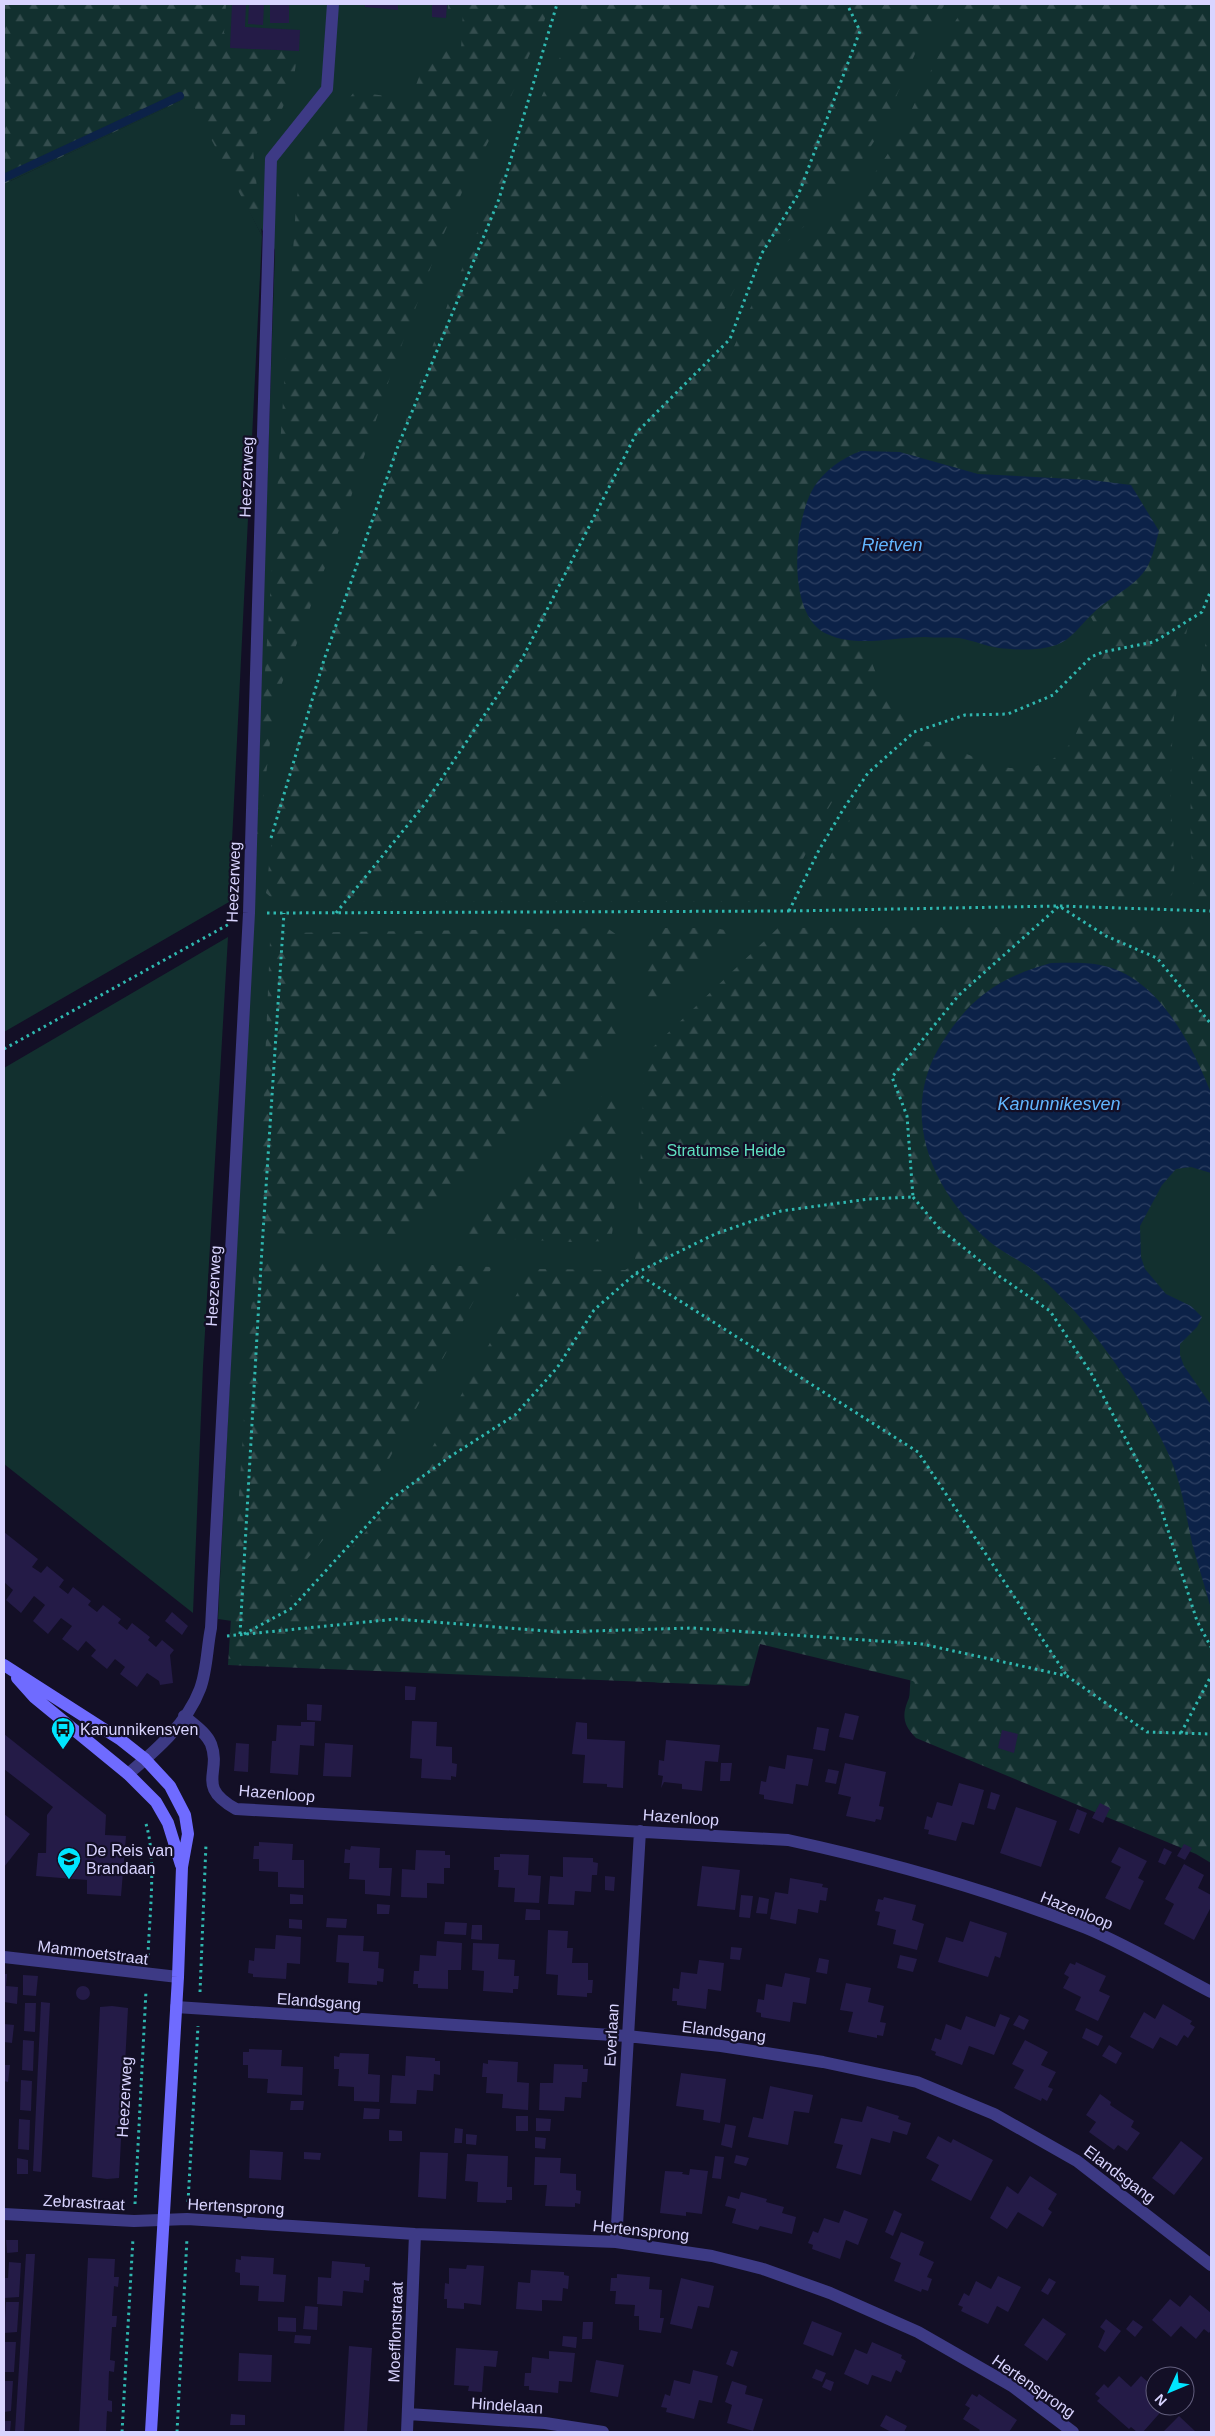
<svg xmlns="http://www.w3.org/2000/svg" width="1215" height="2436" font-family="Arial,sans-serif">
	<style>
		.green { fill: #12302f }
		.forest { fill: url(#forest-firs) }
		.water { fill: url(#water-waves) }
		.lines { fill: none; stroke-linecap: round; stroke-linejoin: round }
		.stream { stroke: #0c2248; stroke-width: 8 }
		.building { fill: #241b47 }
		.path { stroke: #2fb8b0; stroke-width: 3; stroke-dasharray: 2.5 4; stroke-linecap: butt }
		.street { stroke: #3d3a85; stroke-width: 12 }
		.secondary { stroke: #6f6bff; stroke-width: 12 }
		.labels { text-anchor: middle; stroke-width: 4.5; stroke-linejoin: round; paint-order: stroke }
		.street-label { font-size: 16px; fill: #d9d4ff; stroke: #130f26 }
		.park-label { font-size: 16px; fill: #5fe0c0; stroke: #130f26 }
		.poi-label { font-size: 16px; fill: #d9d4ff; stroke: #130f26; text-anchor: start }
		.water-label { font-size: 18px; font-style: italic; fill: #62b6ff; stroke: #130f26 }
	</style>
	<defs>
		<pattern id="forest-firs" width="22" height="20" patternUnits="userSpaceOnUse" patternTransform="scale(1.25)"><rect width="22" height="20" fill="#12302f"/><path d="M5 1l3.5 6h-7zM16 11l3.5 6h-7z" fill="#344d4e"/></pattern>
		<pattern id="water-waves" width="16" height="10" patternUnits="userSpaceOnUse" patternTransform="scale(1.25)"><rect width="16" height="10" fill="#0c2248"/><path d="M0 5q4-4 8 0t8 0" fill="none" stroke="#2f4163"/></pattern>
	</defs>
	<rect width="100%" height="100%" fill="#130f26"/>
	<path class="green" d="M4,4h1207v1825l-302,-127 3,-48 -142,-21 -40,35 -69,15 -443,-64 34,-691 23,-678 -27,-42 14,28 -33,666 -225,130v-848l176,-83z
		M228,937l-25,429 -10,247 -189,-149v-396z"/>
	<path class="forest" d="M4,4h222l-2,29 8,9 66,8 -5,34 -11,25 -25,24 -4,17 9,86 -73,-139 -185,87z
		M448,4h101l-5,18 -40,90 -41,78 -24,55 -48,129 -43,132 -73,196 -26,211 47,-707 7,-54 23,-23 28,-37 41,5 11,4 6,-5 17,-46h32l2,-39 -15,-2z
		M582,4h363l-27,43 -36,82 -18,28 -55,65 -22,20 -31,19 -21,27 -14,28 -9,26 21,7c11,-23 17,-48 34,-68 11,-13 26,-21 39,-31 35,-31 66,-70 90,-109l60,-121 11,-16h244v566c-34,46 -41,175 -40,234 1,28 6,64 1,91l-5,2 -305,3 -49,-1 -3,-3 35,-69 21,-35 17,-20 39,-31c43,3 75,40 120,23 32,-12 37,-35 46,-65 5,-14 14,-32 15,-47 1,-12 -7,-25 -12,-35l53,-45 14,-41 -67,-51 -113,-6 -78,-22 -39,-1 -35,20 -12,17 -6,11 -11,47 1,38 13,36 15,14 22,6 16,1 14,38 29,45c-24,22 -52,43 -70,70 -23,35 -34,79 -64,108l-498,-1 -9,-8 8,-75 39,-124 74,-221 64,-178 41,-98 32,-63 52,-111z
		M1211,616v283l-13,-1 -4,-4c-8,-91 -2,-188 17,-278z
		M1211,926v168l-28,-59 -84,-70 -48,-2 -48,18 -31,22 -14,14 -20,32 -16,39 -1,37 8,28 13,32 49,58 43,28 29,28 27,32 48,67 33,61 40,150v254l-15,-9 -280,-116c-20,-20 -10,-31 -1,-55l-2,-2 -153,-37 -11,41 -4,1 -517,-21 26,-402 7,-4 231,8 -105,196 -104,125 18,16 116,-129 112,-203 7,-3 89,1 9,-5 3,-19 7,-170 5,-25 129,-123z
		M607,928l13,9 -2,98 -216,202 -144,-4 12,-292 12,-8z
		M652,928h63l14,3 2,2 -29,31 -55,47 -3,-11 2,-63z
		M613,1086l4,5 1,11 -4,118 -3,21 -40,1 -116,-6 1,-4z"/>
	<path class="water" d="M861,451l39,1 78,22 113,6 40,5 28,46c-4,13 -7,32 -16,42 -11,14 -28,22 -42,33 -13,10 -22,24 -35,34 -18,12 -47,10 -67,8 -14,-2 -27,-8 -40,-10 -12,-1 -23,0 -34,-1 -32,0 -68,11 -98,-3 -42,-19 -33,-115 -13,-147 11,-17 28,-29 47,-36z
		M1051,963c16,0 34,-1 49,2 58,11 91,78 111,128 4,10 0,65 0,80l-20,-6 -15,2 -14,16 -22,41 1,31 4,12 21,25 25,12 11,11 -5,10 -17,17v11l4,11 27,39v204c-6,-22 -13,-44 -19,-66 -6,-28 -10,-57 -21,-83 -9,-22 -22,-44 -34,-64 -22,-34 -47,-71 -77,-100 -8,-8 -17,-17 -26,-25 -14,-11 -31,-18 -44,-29 -59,-51 -93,-130 -47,-201 28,-44 57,-64 108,-78z"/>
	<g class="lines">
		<path class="stream" d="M4,178l176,-82"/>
	</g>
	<path class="building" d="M232,4h14l-1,23 55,3 -1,21 -69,-3z
		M249,4h15l-1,21 -15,-1z
		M365,4h33v6l-33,-3z
		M432,4h15l-1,14 -14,-1z
		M270,5h19v18h-19z
		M4,1532l34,27 -6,8 9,6 6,-7 17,14 -5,7 9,7 5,-7 18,14 -3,4 9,7 6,-7 18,14 -3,4 9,7 5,-7 18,14 -2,3 8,7 6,-7 12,10 -4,5 3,28 -13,2 -1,-4 -12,-8 -10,14 -17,-13 5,-7 -10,-8 -8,10 -16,-13 5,-6 -10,-9 -8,10 -16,-12 10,-13 -11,-8 -13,16 -15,-13 12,-16 -11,-9 -13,17 -15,-13 7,-10 -9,-8z
		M172,1612l16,14 -6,9 -17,-14z
		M405,1686l11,1 -1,13h-10z
		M307,1704l15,1 -1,16 -14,-1z
		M845,1713l14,3 -6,24 -14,-3z
		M412,1721l25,1 -1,24 16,1v16l5,1 -1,13 -5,-1v4l-30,-2 1,-19 -12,-1z
		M301,1722h14l-1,24 -14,-1 -2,30 -28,-2 2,-32h4l1,-16 24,1z
		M576,1722l11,1v16l38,2 -2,47 -16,-1v-3l-24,-1 2,-28 -13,-1z
		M817,1727l12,2 -4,22 -12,-2z
		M1002,1730l16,4 -4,19 -16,-5z
		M4,1734l102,81 -1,20 21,1 -5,60 -34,-2v-14l-51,-4 2,-23h8l1,-38 6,-8 -49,-38z
		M666,1740l54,5 -2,17 -13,-1 -3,30 -20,-2v-5l-18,-2 -3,6 2,-12 -5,-1 1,-15 5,1z
		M236,1743l13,1 -1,28 -14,-1z
		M325,1743l28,2 -2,32 -28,-1z
		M787,1755l26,4 -5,27 -12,-2 -3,20 -29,-5v-4l-5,-1 2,-13 5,1 3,-16 16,3z
		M721,1763h11l-2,18h-10z
		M845,1763l41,9 -7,34 5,1 -3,13 -5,-1 -1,3 -29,-6 5,-19 -13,-3z
		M828,1769l11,2 -3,13 -11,-2z
		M959,1783l25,7 -10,35 -12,-3 -6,19 -28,-7 1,-4 -5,-1 3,-13 5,2 5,-16 15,4z
		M991,1792l9,3 -5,15 -8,-2z
		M1100,1803l10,5 -7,15 -11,-5z
		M1016,1807l41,14 -16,46 -41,-14z
		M1077,1809l10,4 -8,21 -10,-4z
		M4,1814l26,20 -26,33z
		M259,1842l34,2 -1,16h12v28l-26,-1v-15l-19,-1v-12h-6l1,-13h5z
		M1184,1844l8,4 -7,12 -8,-4z
		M351,1846l29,2 -1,20h13l-2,28 -25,-2v-14l-16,-1 1,-16h-6l1,-14 5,1z
		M1119,1847l28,14 -9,17 6,3 -14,29 -25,-12 16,-31 -10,-5z
		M1164,1848l8,4 -7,13 -7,-3z
		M416,1850l29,1v4h5v13h-6v16l-17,-1v15l-26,-1 1,-28 13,1z
		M500,1854l29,1 -1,20 13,1 -2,27 -25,-1 1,-14 -17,-1 1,-17h-5v-13h6z
		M563,1857l30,1v4l5,1 -1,12h-5l-1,17 -16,-1 -1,14 -26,-1 2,-28 13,1z
		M1184,1864l20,11 -6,13 13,7v12l-17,33 -30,-16 10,-20 -9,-5z
		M702,1866l38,4 -5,40 -38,-4z
		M605,1876l10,1 -1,14 -9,-1z
		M790,1878l33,6 -1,3 6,1 -2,13 -6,-1 -2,13 -20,-4 -2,15 -26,-5 5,-27 13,2z
		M290,1894l13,1v9h-13z
		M741,1895l12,1 -3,22 -11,-1z
		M759,1897l10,2 -2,15 -11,-1z
		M884,1897l32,8 -4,15 12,4 -7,26 -24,-6 3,-14 -19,-5 3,-13 -5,-1 3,-12 5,1z
		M377,1904l13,1 -1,9h-12z
		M526,1909l14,1v10h-15z
		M327,1918l20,1 -1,9 -20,-1z
		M289,1919l13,1v9l-13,-1z
		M970,1921l37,12 -7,25 -5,-2 -7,21 -50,-15 8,-25 17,5z
		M445,1922l22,1 -1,12 -22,-1z
		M472,1925h10v15l-11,-1z
		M548,1930l20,1 -1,17h6l-1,15h16v17h5l-1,13h-5v4l-30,-2 1,-20 -12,-1z
		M276,1935l25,2 -1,27 -13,-1 -1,16 -33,-2v-3l-5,-1 1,-13 5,1 1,-13 20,1z
		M338,1935l26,1 -1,15 16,1 -1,16 6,1 -1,13 -6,-1v4l-29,-2 1,-20 -13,-1z
		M437,1941l25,2 -1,27h-13v19l-30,-1v-4h-5l1,-13h5l1,-16 16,1z
		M473,1943l26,1 -1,15 17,1 -1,16h5l-1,13h-5v4l-30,-2 1,-20 -12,-1z
		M731,1947l11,1 -2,12 -10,-1z
		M900,1955l17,4 -4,13 -16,-4z
		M819,1958l10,2 -2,14 -11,-2z
		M699,1960l25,3 -3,28 -13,-2 -2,20 -29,-4v-4h-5l1,-13 6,1 2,-17 16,2z
		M1076,1962l30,14 -7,15 11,5 -12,25 -23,-11 6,-13 -18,-9 6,-11 -5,-3 6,-11 5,2z
		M785,1973l25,5 -4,26 -13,-2 -3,20 -29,-5v-4l-5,-1 2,-13 6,1 2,-16 16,3z
		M4,1974h3l-1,12 12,1 -1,17 -13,-2z
		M23,1975l15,1 -2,20 -13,-1z
		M846,1983l25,5 -3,14 16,4 -4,16 6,1 -3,13 -6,-1v3l-29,-6 5,-20 -13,-2z
		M76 1993a7 7 0 1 1 14 0a7 7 0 1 1-14 0Z
		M41,2002l9,1 -9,169 -8,-1z
		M25,2003h11l-1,29 -11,-1z
		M1163,2004l29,17 -2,3 5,3 -7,11 -4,-3 -7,11 -17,-9 -7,12 -23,-12 14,-25 11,7z
		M112,2006l16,2 -9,170 -12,1 -15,-2 8,-170z
		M1000,2014l10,4 -16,37 -25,-9 -7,19 -27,-10 1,-3 -5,-2 4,-12 6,2 5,-16 15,6 5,-14 29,11z
		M1019,2015l10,5 -5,10 -11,-5z
		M4,2024l10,1 -2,18 -8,-1z
		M1086,2028l17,8 -5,10 -16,-8z
		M23,2040l11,1 -1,30 -11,-1z
		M1025,2040l23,12 -7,13 15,7 -8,15 5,2 -6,12 -5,-3 -1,3 -27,-13 10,-18 -12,-6z
		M1109,2045l13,8 -6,11 -14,-8z
		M249,2049l33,1 -1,16 22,1 -1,28 -35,-2 1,-14 -20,-1v-13h-5v-13h6z
		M340,2053l29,1 -1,20 12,1 -1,27 -25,-1v-14l-16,-1 1,-17h-5v-13l5,1z
		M406,2056l29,2v3h5v14l-6,-1 -1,17 -16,-1 -1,14 -26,-1 2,-28 13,1z
		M488,2060l30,2 -1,20 12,1 -1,27 -26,-2 1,-14 -17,-1 1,-16h-5l1,-14 5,1z
		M554,2064l29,1v4h5l-1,13h-5l-1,16 -16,-1 -1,14 -25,-1 1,-27h13z
		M4,2065h6l-2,17 -4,-1z
		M681,2073l45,6 -6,44 -17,-3 1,-10 -28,-4z
		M21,2080l11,1 -1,30 -11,-1z
		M770,2086l43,9 -4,18 -15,-2 -6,34 -40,-8 5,-20 10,2z
		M1100,2094l11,8 -1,3 24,16 -3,6 9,6 -13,18 -9,-6 -4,5 -25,-18 7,-10 -10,-7z
		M291,2101h13l-1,9h-13z
		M867,2106l32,10 -1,3 13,4 -4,12 -14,-4 -3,12 -19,-5 -10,37 -25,-7 7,-23 -9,-2 7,-25 21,4z
		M364,2108l16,1 -1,10h-16z
		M516,2116h12v15h-12z
		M536,2118l15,1 -1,12h-14z
		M19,2119l11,1 -1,30 -11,-1z
		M725,2124l11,2 -4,22 -11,-3z
		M455,2128l8,1 -1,14h-8z
		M389,2130l13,1v10h-13z
		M466,2134l11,1 -1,10 -10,-1z
		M938,2136l13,7 2,-4 40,21 -22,41 -40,-21 8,-15 -13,-7z
		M535,2137l11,1 -1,11 -10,-1z
		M1181,2141l22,17 -29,37 -22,-17z
		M250,2150l33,2 -2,28 -32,-2z
		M304,2152l17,1 -1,7 -16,-1z
		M420,2152l28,1 -2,46 -28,-2z
		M467,2154l41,2 -1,31h5v13h-6v3l-29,-1 1,-20 -13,-1z
		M736,2155l13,3 -3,8 -12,-3z
		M715,2156l9,1 -3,22 -9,-1z
		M535,2157l26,1 -1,15 16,1v16l5,1 -1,13 -5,-1v4l-30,-1 2,-21h-13z
		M17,2158l11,2v14h-11z
		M690,2169l18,2 -6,43 -16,-2v4l-26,-3 5,-42 18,1 -1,2 7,1z
		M1030,2176l27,18 -9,15 4,3 -9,15 -25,-15 -11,17 -17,-11 17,-32 11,8z
		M741,2192l26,7 -1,3 18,5 -2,6 14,4 -4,17 -32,-8 -2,4 -26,-7 4,-14 -11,-3 3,-10 11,3z
		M844,2210l24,9 -10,26 -12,-5 -6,19 -28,-10 1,-4 -5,-2 5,-12 5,2 6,-15 15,5z
		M894,2210l8,4 -9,22 -8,-4z
		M901,2232l23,10 -5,13 15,7 -7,15 5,2 -4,12 -6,-2 -1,3 -27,-11 7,-18 -11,-5z
		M6,2240h12v12l-11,1z
		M26,2254h9l-6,99 -5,79h-9z
		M241,2256l33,2 -1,16 13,1 -2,27 -26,-1 1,-15 -19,-1v-12l-5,-1 1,-13 5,1z
		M88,2258l27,1 -1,18h5l-1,10 -4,-1 -2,30h5l-1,11h-4l-2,33 5,1 -1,11 -5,-1 -1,29 4,1v11l-5,-1 -1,21h-27z
		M332,2261l33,3v3h5l-1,14 -5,-1 -1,13 -20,-2 -1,15 -25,-2 1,-27 13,1z
		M9,2262l12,1 -2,34 -15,1v-20h4z
		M467,2265l17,1 -3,39 -17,-2v6l-17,-1v-9h-3l1,-16 4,1v-16l17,1z
		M531,2270l33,2v3l5,1 -1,13 -5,-1 -1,13 -20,-1v11l-26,-2 2,-27 12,1z
		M617,2274l33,3 -1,12 13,1 -2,28h4l-3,15 -22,-3v-14h-5l1,-11 -20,-1 1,-13h-6l1,-13h6z
		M998,2276l23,11 -13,25 -11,-6 -9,18 -27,-13 2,-4 -5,-2 6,-12 5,3 7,-15 15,8z
		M681,2278l33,8 -5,22 -11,-2 -6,23 -22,-5z
		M1049,2278l7,4 -8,13 -7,-4z
		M1190,2295l21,18v17l-2,3 -5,-4 -8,10 -15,-13 -10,11 -19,-17 18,-21 10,8z
		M6,2302h13l-2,30 -13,1z
		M305,2306l13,1 -1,23 -14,-1z
		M278,2317l18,1v14l-18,-1z
		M1043,2318l23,16 -19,27 -23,-16z
		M1106,2319l15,12 -16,21 -7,-5 7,-16 -5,-4z
		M1133,2320l10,7 -8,10 -9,-8z
		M812,2321l30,12 -9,23 -30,-12z
		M583,2322h10l-1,17h-10z
		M295,2335l16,1 -1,8 -16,-1z
		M563,2336l14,1 -1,11 -14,-2z
		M4,2342h12l-2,30h-10z
		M872,2342l30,13 -1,3 5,3 -5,12 -5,-3 -5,12 -19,-7 -4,10 -24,-11 11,-25 12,5z
		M349,2346l23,2 -5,84h-23z
		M456,2348l42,3 -2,16 -12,-1 -2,26 -14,-1 1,-5 -15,-1z
		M731,2350l7,2 -5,15 -7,-3z
		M549,2351l26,2 -3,29 -13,-1 -1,12 -29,-3v-4h-5l1,-13h6l1,-16 17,2z
		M239,2353l33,2 -1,27 -33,-1z
		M596,2360l28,5 -6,32 -28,-5z
		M816,2369l10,4 -4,9 -10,-4z
		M693,2370l25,6 -6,27 -13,-3 -5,19 -28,-7 1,-4 -6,-1 4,-13 5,2 4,-16 16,4z
		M1119,2376l12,11 10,-11 14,12v18h11l-23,26h-6l-6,-5 -2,2 -32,-28 3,-3 -5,-4 9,-10 4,4z
		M826,2379l8,3 -3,9 -9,-4z
		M4,2381h9l-2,30 -7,1z
		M732,2381l15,5 -2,8 18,5 -10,32 -26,-8 5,-18 -7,-3z
		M972,2394l5,3 2,-3 38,26 -8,12h-31l2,-2 -17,-11 7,-11 -5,-3z
		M231,2414l14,1v10h-15z
		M886,2415l21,11 -3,6h-13l-11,-6z
		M1179,2416l17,16h-33z
		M4,2421h7l-1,11h-6z"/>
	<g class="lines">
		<path class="path" d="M271,838l53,-178 74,-214 101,-247 58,-195
			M789,911l30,-61 25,-42 24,-35 46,-41 51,-17 43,-1 45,-19 38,-38 12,-5 51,-10 48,-30 9,-22
			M267,913l522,-2 270,-5 152,5
			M336,913l88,-108 98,-146 115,-227 93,-93 32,-86 37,-60 61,-162 -13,-27
			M4,1049l227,-126
			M913,1197l26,31 60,48 51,35 41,62 68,129 38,119 14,26
			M636,1273l282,179 149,224
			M240,1634l22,-386 22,-335
			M244,1634l48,-26 99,-109 60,-43 64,-41 42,-47 37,-58 42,-37 79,-39 66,-23 88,-12 44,-2 -6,-81 -15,-39 67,-82 100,-89 47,30 51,22 54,66
			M227,1636l169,-17 163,13 133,-4 230,16 145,32 80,56 64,2
			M1181,1733l30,-57
			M146,1824c11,36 3,94 2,133
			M200,1992l6,-148
			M188,2202l10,-176
			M135,2204l11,-213
			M122,2432l11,-194
			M177,2432l10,-194"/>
		<path class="street" d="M184,1716c9,8 22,16 27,28 11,29 -16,42 25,65l552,31c102,22 201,50 298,88 41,17 85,43 125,64
			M128,1774c27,-23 59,-50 72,-85 7,-18 7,-42 11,-61l38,-715 22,-754 56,-70 6,-85
			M4,1957l174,20
			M176,2007l451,29 94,10 102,16 94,20 77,32 83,47 134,104
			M4,2214l130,7 53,-2 228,15 201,8 96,14 51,13 67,24 88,39 94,54 61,46
			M616,2242l24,-411
			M408,2414l137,9 58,9
			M407,2432l8,-198"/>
		<path class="secondary" d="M4,1665l117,75 24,19 25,27 15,29 3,19 -6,33 -4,110 -27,455
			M17,1678l17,19 94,77 28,28 12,21 13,42"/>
	</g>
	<defs>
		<g id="bus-pin" transform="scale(1.25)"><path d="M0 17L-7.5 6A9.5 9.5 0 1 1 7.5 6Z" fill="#00e5ff" stroke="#130f26"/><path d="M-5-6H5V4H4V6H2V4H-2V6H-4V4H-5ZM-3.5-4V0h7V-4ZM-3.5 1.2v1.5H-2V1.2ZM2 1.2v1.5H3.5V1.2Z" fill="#111"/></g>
		<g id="school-pin" transform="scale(1.25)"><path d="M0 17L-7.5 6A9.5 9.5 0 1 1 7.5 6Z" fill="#00e5ff" stroke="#130f26"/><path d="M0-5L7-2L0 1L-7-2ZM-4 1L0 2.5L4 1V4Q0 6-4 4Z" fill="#111"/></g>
	</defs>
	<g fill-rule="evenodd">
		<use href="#bus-pin" x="63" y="1729"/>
		<use href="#school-pin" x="69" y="1859"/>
	</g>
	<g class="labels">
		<g class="street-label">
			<text transform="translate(246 477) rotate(-88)" y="6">Heezerweg</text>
			<text transform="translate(233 882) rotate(-88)" y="6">Heezerweg</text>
			<text transform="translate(213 1286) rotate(-87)" y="6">Heezerweg</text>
			<text transform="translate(277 1793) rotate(5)" y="6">Hazenloop</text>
			<text transform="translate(681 1817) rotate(4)" y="6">Hazenloop</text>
			<text transform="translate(1077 1910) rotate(22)" y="6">Hazenloop</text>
			<text transform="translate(93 1952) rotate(7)" y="6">Mammoetstraat</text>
			<text transform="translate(319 2001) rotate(4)" y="6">Elandsgang</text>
			<text transform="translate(724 2031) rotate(7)" y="6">Elandsgang</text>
			<text transform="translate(611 2035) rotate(-87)" y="6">Everlaan</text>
			<text transform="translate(124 2097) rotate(-87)" y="6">Heezerweg</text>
			<text transform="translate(1120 2174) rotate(37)" y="6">Elandsgang</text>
			<text transform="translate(84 2202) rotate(3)" y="6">Zebrastraat</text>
			<text transform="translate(236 2206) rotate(3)" y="6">Hertensprong</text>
			<text transform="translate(641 2230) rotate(6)" y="6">Hertensprong</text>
			<text transform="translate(395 2332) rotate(-88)" y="6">Moefflonstraat</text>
			<text transform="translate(1034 2386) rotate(35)" y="6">Hertensprong</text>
			<text transform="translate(507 2405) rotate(4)" y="6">Hindelaan</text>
		</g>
		<g class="park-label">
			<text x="726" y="1156">Stratumse Heide</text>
		</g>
		<g class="poi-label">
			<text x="80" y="1735">Kanunnikensven</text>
			<text x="86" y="1856">De Reis van<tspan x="86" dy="18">Brandaan</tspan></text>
		</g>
		<g class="water-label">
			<text x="892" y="551">Rietven</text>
			<text x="1059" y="1110">Kanunnikesven</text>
		</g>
	</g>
	<rect width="1215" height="2436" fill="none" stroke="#d9d4ff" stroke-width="10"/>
	<g transform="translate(1170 2391) rotate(226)"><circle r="24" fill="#130f26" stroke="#625e7d"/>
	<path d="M0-4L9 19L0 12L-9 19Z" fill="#00e5ff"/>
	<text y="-8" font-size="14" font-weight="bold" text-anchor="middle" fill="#d9d4ff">N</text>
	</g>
</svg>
